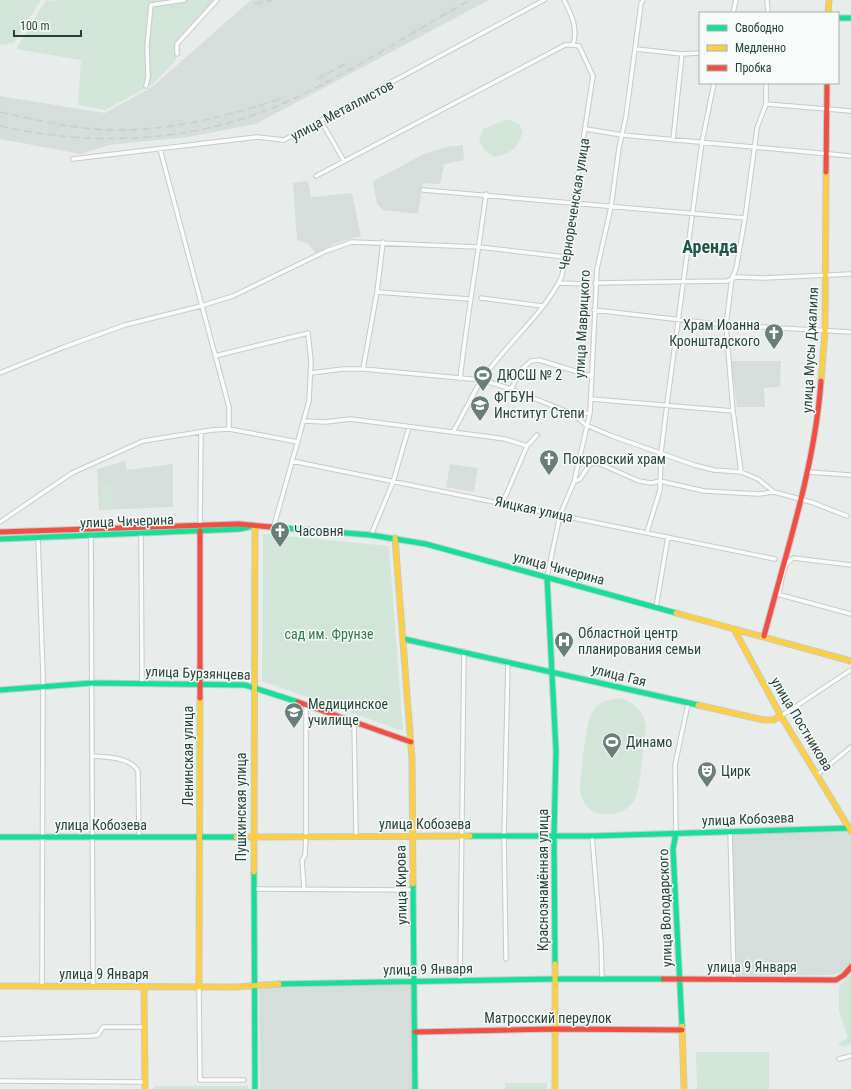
<svg xmlns="http://www.w3.org/2000/svg" width="851" height="1089" font-family="'Roboto Condensed',sans-serif">
	<style>
		.built { fill: #d6dedb }
		.green { fill: #d1e6d8 }
		.lines { fill: none; stroke-linecap: round; stroke-linejoin: round }
		.street-casing { stroke: #c5cac8; stroke-width: 5.5 }
		.fast-casing { stroke: #c3cbc8; stroke-width: 7 }
		.slow-casing { stroke: #c3cbc8; stroke-width: 7 }
		.jam-casing { stroke: #c3cbc8; stroke-width: 7 }
		.street { stroke: #fcfcfc; stroke-width: 3.5 }
		.fast { stroke: #16e098; stroke-width: 5 }
		.slow { stroke: #ffcf43; stroke-width: 5 }
		.jam { stroke: #f24e42; stroke-width: 5 }
		.rail { stroke: #c9cdcc; stroke-width: 1.5; stroke-dasharray: 8 4; stroke-linecap: butt }
		.labels { text-anchor: middle; stroke-width: 3; stroke-linejoin: round; paint-order: stroke }
		.street-label { font-size: 14px; fill: #24423a; stroke: #f7fbf9 }
		.poi-label { font-size: 14px; fill: #24423a; stroke: #f7fbf9; text-anchor: start }
		.park-label { font-size: 14px; fill: #2d7a4b; stroke: #f7fbf9 }
		.district-label { font-size: 18px; font-weight: bold; fill: #1f5548; stroke: #f7fbf9 }
	</style>
	<rect width="100%" height="100%" fill="#e8edeb"/>
	<path class="built" d="M253,0h236l-233,124 -68,13 -79,8 -28,9 -81,-15v-43l105,17 47,-26 98,-86z
		M463,145l1,15 -20,4 -4,20 -17,-1 -5,31 -35,-4 -6,-6 -4,-23 51,-27 22,-7z
		M308,181l3,16 41,-4 9,43 -25,7 -20,10 -8,-9 -11,-4 -4,-57z
		M731,361h50l-1,26 -16,1 1,19h-28z
		M125,461l2,9 46,-6v43l-74,3 -2,-41z
		M450,464l28,4 -4,24 -28,-5z
		M847,831l4,6v126l-6,8 -13,4 -96,1 -4,-141z
		M411,984l1,105h-152l-1,-102z"/>
	<path class="green" d="M0,0h41l-27,43 -14,2z
		M46,0l10,1 1,-1h164l-45,44v16l-23,24 -48,26 -27,-5 3,-45 -65,-11z
		M507,119l12,5 4,8c-6,17 -11,21 -29,25l-10,-7 -5,-10 4,-11z
		M112,483l1,26h-11l-1,-24z
		M263,534l126,12 14,185 -141,-50z
		M620,698c15,5 24,13 26,29 -2,13 -6,64 -11,72 -14,23 -51,21 -55,-8 -1,-6 7,-67 9,-72 2,-4 5,-11 8,-13 7,-6 15,-7 23,-8z
		M851,973v72l-9,2 -4,-4 10,-5 -9,-27v-24z
		M696,1052h73v37h-72z
		M505,1083h42v6h-42z
		M154,1086h94v3h-94z"/>
	<g class="lines">
		<g class="street-casing">
			<path id="street" d="M564,0c8,16 14,27 9,45
				M767,0l1,13
				M733,13l3,-13
				M636,49l46,5 18,-1
				M177,54v-10l40,-44
				M146,86l2,-9 -1,-31 4,-41 33,-5
				M766,104l85,7
				M321,121l23,40
				M586,129l36,6 229,21
				M673,140l9,-86
				M160,149l69,258v22
				M73,159l184,-22 27,3 260,-140
				M316,176l249,-131h8l6,1 14,30 -31,200c-19,40 -57,68 -81,105 -10,16 -18,34 -28,51
				M423,190l322,28
				M559,283l27,1
				M595,283l132,-2 9,-4 28,1 87,-4
				M377,292l92,7
				M481,298l61,8
				M594,310l132,15 125,7
				M215,356l93,-23 3,28 -2,40 -35,125
				M363,369l14,-77 6,-50
				M0,373l64,-26 61,-22 76,-19 32,-10 93,-45 26,-9 127,5 86,10
				M311,373l32,-4h20l119,11 29,9 62,25 13,11 26,11 82,29 20,5 27,2 17,7 16,13
				M460,379c7,-62 18,-123 26,-185
				M511,389l11,-20 9,-8 8,-1 52,16
				M591,399l142,12
				M574,414l16,-1
				M305,421l21,1 24,-3 133,17 22,3 22,7 10,-11
				M292,461l483,98
				M741,472l-8,-61 -7,-86 6,-47 4,-9 9,-51 12,-90 9,-24v-21
				M807,472l44,3
				M574,482l6,-3 10,-15 8,-1 41,18 12,2 9,-2 44,10 55,3 15,-2 37,10 36,14
				M503,502l24,-56
				M0,522l72,-49 71,-32 69,-11 17,-1 69,13
				M200,526l1,-94
				M647,532l13,-42 1,-37 6,-49 35,-262 12,-59
				M141,533l1,150
				M91,535l2,451
				M371,535l22,-53 16,-55
				M38,537l5,138 -1,311
				M547,577l13,-62 14,-33 16,-69 7,-144 14,-62 8,-59 7,-32 15,-112 2,-4
				M777,594l74,20
				M779,594c3,-12 3,-29 14,-36l58,7
				M656,607l12,-70
				M781,716l70,-46
				M354,722l2,114
				M92,756c14,1 38,1 46,15l1,65
				M818,774l33,-27
				M730,831l4,148
				M676,833l-1,-68 13,-61
				M592,836l9,107 1,36
				M304,888l-2,-27 3,-6 1,-19v-131
				M254,889l159,1
				M506,959l-2,-122 4,-176
				M460,981l4,-330
				M199,987l1,93h44
				M0,1039l91,-3 7,-1 5,-8h42
				M839,1059l12,-3
				M0,1081l145,1"/>
		</g>
		<g class="fast-casing">
			<path id="fast" d="M838,18h13
				M271,527l100,8 55,9 250,69
				M0,539l240,-10 9,-2
				M547,577l9,174 -2,85 1,128
				M404,639l294,66
				M0,690l92,-7 153,2 53,17
				M676,833l-3,16 9,177
				M470,836h122l259,-8
				M0,837h236
				M254,872l1,217
				M413,884l2,205
				M279,984l275,-5h109"/>
		</g>
		<g class="slow-casing">
			<path id="slow" d="M828,13l1,-13
				M821,381l4,-50 1,-159
				M395,538l17,221 1,125
				M676,613l58,16 47,87 70,115
				M734,629l117,32
				M698,705l66,15h9l8,-4
				M236,837l234,-1
				M254,872l1,-346
				M555,964v125
				M0,986l236,1 43,-3
				M144,987l1,102
				M199,987l1,-289
				M682,1026l2,63"/>
		</g>
		<g class="jam-casing">
			<path id="jam" d="M826,172l1,-89
				M0,532l239,-8 32,3
				M764,636c22,-83 51,-170 57,-255
				M200,698v-167
				M298,702l113,40
				M663,979l173,1 8,-5 7,-8
				M415,1032l139,-3 128,1"/>
		</g>
		<use href="#street" class="street"/>
		<use href="#fast" class="fast"/>
		<use href="#slow" class="slow"/>
		<use href="#jam" class="jam"/>
		<path class="rail" d="M255,4l17,-4
			M317,79l28,-15
			M0,112c36,8 73,17 111,18 58,1 114,-13 169,-31
			M0,126c94,21 192,17 282,-22 65,-29 125,-69 188,-104"/>
	</g>
	<defs>
		<g id="church-pin" transform="scale(1)"><path d="M0 17L-7.5 6A9.5 9.5 0 1 1 7.5 6Z" fill="#697e78" stroke="#f7fbf9"/><path d="M-1.2-6h2.4v3.5h3.3v2.4h-3.3V6h-2.4V-.1h-3.3v-2.4h3.3Z" fill="#fff"/></g>
		<g id="stadium-pin" transform="scale(1)"><path d="M0 17L-7.5 6A9.5 9.5 0 1 1 7.5 6Z" fill="#697e78" stroke="#f7fbf9"/><path d="M0-5a6.5 5 0 1 0 0 10a6.5 5 0 1 0 0-10ZM-3.5-1.8h7v3.6h-7Z" fill="#fff"/></g>
		<g id="university-pin" transform="scale(1)"><path d="M0 17L-7.5 6A9.5 9.5 0 1 1 7.5 6Z" fill="#697e78" stroke="#f7fbf9"/><path d="M0-5L7-2L0 1L-7-2ZM-4 1L0 2.5L4 1V4Q0 6-4 4Z" fill="#fff"/></g>
		<g id="hospital-pin" transform="scale(1)"><path d="M0 17L-7.5 6A9.5 9.5 0 1 1 7.5 6Z" fill="#697e78" stroke="#f7fbf9"/><path d="M-5-5h3v3.5h4V-5h3V5h-3V1.5h-4V5h-3Z" fill="#fff"/></g>
		<g id="theatre-pin" transform="scale(1)"><path d="M0 17L-7.5 6A9.5 9.5 0 1 1 7.5 6Z" fill="#697e78" stroke="#f7fbf9"/><path d="M-5-5.5Q0-4 5-5.5V0Q5 5 0 6Q-5 5-5 0ZM-3.3-2.5H-1v1.5H-3.3ZM1-2.5H3.3v1.5H1ZM-2.8 1Q0 5.5 2.8 1Z" fill="#fff"/></g>
	</defs>
	<g fill-rule="evenodd">
		<use href="#church-pin" x="774" y="333"/>
		<use href="#stadium-pin" x="483" y="375"/>
		<use href="#university-pin" x="480" y="405"/>
		<use href="#church-pin" x="549" y="459"/>
		<use href="#church-pin" x="280" y="531"/>
		<use href="#hospital-pin" x="564" y="641"/>
		<use href="#university-pin" x="294" y="712"/>
		<use href="#stadium-pin" x="612" y="742"/>
		<use href="#theatre-pin" x="707" y="771"/>
	</g>
	<g class="labels">
		<g class="street-label">
			<text transform="translate(342 110) rotate(-28)" y="5">улица Металлистов</text>
			<text transform="translate(574 204) rotate(-81)" y="5">Чернореченская улица</text>
			<text transform="translate(582 324) rotate(-87)" y="5">улица Маврицкого</text>
			<text transform="translate(810 350) rotate(-87)" y="5">улица Мусы Джалиля</text>
			<text transform="translate(534 509) rotate(12)" y="5">Яицкая улица</text>
			<text transform="translate(127 521) rotate(-2)" y="5">улица Чичерина</text>
			<text transform="translate(559 568) rotate(15)" y="5">улица Чичерина</text>
			<text transform="translate(198 673) rotate(2)" y="5">улица Бурзянцева</text>
			<text transform="translate(619 675) rotate(14)" y="5">улица Гая</text>
			<text transform="translate(802 724) rotate(59)" y="5">улица Постникова</text>
			<text transform="translate(188 756) rotate(-90)" y="5">Ленинская улица</text>
			<text transform="translate(241 807) rotate(-90)" y="5">Пушкинская улица</text>
			<text transform="translate(748 819) rotate(-2)" y="5">улица Кобозева</text>
			<text x="425" y="829">улица Кобозева</text>
			<text x="101" y="830">улица Кобозева</text>
			<text transform="translate(543 880) rotate(-90)" y="5">Краснознамённая улица</text>
			<text transform="translate(401 885) rotate(-91)" y="5">улица Кирова</text>
			<text transform="translate(665 908) rotate(-92)" y="5">улица Володарского</text>
			<text x="752" y="972">улица 9 Января</text>
			<text transform="translate(428 969) rotate(-1)" y="5">улица 9 Января</text>
			<text x="104" y="979">улица 9 Января</text>
			<text x="548" y="1023">Матросский переулок</text>
		</g>
		<g class="poi-label">
			<text x="760" y="330" text-anchor="end">Храм Иоанна<tspan x="760" dy="16">Кронштадского</tspan></text>
			<text x="497" y="380">ДЮСШ № 2</text>
			<text x="494" y="402">ФГБУН<tspan x="494" dy="16">Институт Степи</tspan></text>
			<text x="563" y="464">Покровский храм</text>
			<text x="294" y="536">Часовня</text>
			<text x="578" y="638">Областной центр<tspan x="578" dy="16">планирования семьи</tspan></text>
			<text x="308" y="709">Медицинское<tspan x="308" dy="16">училище</tspan></text>
			<text x="626" y="747">Динамо</text>
			<text x="721" y="776">Цирк</text>
		</g>
		<g class="park-label">
			<text x="329" y="639">сад им. Фрунзе</text>
		</g>
		<g class="district-label">
			<text x="710" y="253">Аренда</text>
		</g>
	</g>
	<rect x="699" y="12" width="140" height="72" fill="#f7fbf9" stroke="#a3b1ad"/>
	<rect x="707" y="25" width="20" height="6" fill="#16e098" stroke="#a3b1ad"/>
	<text x="735" y="32" font-size="12" fill="#24423a">Свободно</text>
	<rect x="707" y="45" width="20" height="6" fill="#ffcf43" stroke="#a3b1ad"/>
	<text x="735" y="52" font-size="12" fill="#24423a">Медленно</text>
	<rect x="707" y="65" width="20" height="6" fill="#f24e42" stroke="#a3b1ad"/>
	<text x="735" y="72" font-size="12" fill="#24423a">Пробка</text>
	<path d="M14 30v6h67v-6" fill="none" stroke="#24423a" stroke-width="2"/>
	<text x="20" y="30" font-size="12" fill="#24423a" stroke="#f7fbf9" stroke-width="3" paint-order="stroke">100 m</text>
</svg>
